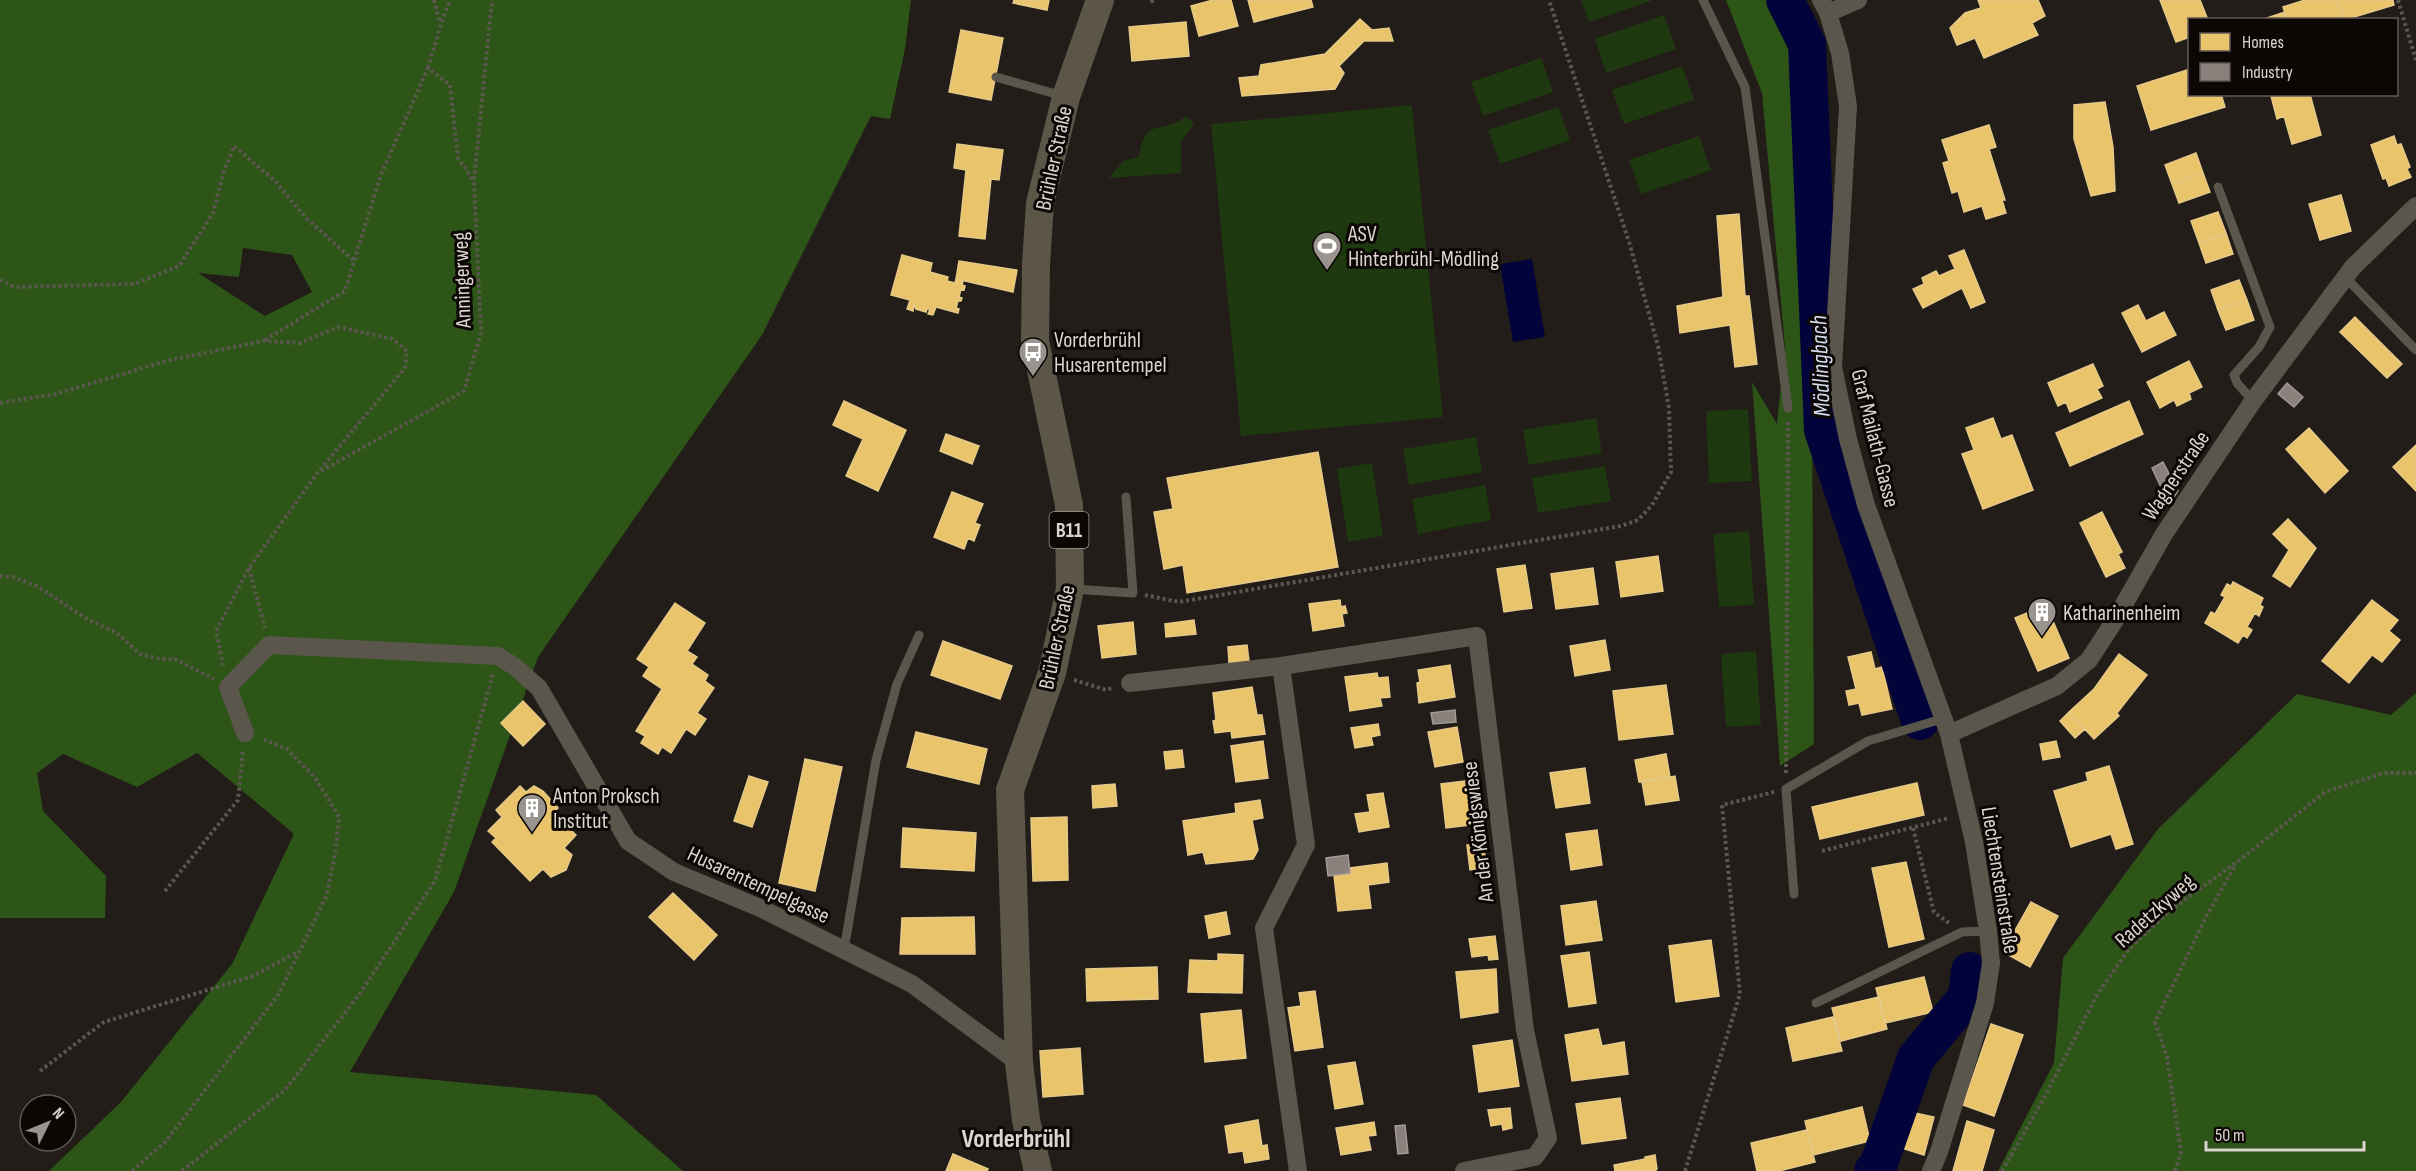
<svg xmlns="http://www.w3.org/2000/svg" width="2416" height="1171" font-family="'Sofia Sans Condensed',sans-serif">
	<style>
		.green { fill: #1e380f }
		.forest { fill: #2d5517; fill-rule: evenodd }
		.water { fill: #03033b }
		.homes { fill: #e9c46a; stroke: #e5c988; stroke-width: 1.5 }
		.industry { fill: #8a817c; stroke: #a29a95; stroke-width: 1.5 }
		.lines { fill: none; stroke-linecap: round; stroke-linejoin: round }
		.river { stroke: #03033b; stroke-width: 38 }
		.path { stroke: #5b574f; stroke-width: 4; stroke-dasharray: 3 3; stroke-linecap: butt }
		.service { stroke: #5a564b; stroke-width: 9 }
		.minor { stroke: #5a564b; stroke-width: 18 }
		.primary { stroke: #5c5649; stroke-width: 28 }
		.labels { text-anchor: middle; stroke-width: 6; stroke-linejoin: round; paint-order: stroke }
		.shield { fill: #0c0705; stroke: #9d9692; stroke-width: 1.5 }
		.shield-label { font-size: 21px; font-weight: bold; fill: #dbd4cf }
		.street-label { font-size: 22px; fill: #dbd4cf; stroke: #0c0705 }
		.poi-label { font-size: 22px; fill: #dbd4cf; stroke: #0c0705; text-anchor: start }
		.water-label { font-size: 24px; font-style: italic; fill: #d4def1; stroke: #0c0705 }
		.quarter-label { font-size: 26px; font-weight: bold; fill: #dbd4cf; stroke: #0c0705 }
	</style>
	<rect width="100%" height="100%" fill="#221d19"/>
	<path class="green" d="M1581,0h72l-64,22z
		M1664,15l12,34 -70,24 -11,-34z
		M1541,58l12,34 -70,24 -12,-34z
		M1682,66l12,34 -70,24 -12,-34z
		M1412,105l31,312 -202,19 -30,-312z
		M1558,107l12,33 -70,24 -12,-34z
		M1186,116l8,8 -13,18v31l-72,5 14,-17 16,-4c6,-42 23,-21 47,-41z
		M1699,136l12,34 -70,24 -12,-34z
		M1748,409l4,72 -43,2 -3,-72z
		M1596,418l6,35 -73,12 -6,-35z
		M1476,437l6,35 -73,13 -6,-36z
		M1372,463l11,73 -35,6 -11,-73z
		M1605,466l6,35 -73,12 -6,-35z
		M1485,485l6,35 -73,14 -6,-35z
		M1749,531l5,74 -35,2 -6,-73z
		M1756,651l5,74 -35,2 -5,-73z"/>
	<path class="forest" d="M0,0h911l-6,49 -15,70 -19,-3 -109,219 -224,322 -84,235 -104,180 246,23 87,76h-634l72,-69 111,-138 62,-130 -97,-81 -60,34 -74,-33 -26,19 6,38 63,65 -1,42h-105zM243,248l49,7 20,37 -47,24 -67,-43 41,4z
		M1726,0h73l28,63 -15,350 2,331 -34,22 -28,-384 25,42 8,-77 -23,-254z
		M2416,693v478h-418l56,-108 9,-105 95,-129 139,-135 94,21z"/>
	<path class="water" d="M1532,259l13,78 -32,5 -13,-78z"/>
	<path class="homes" d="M1014,0h35l-2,10 -34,-7z
		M1213,0h18l7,26 -39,10 -8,-30z
		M1248,0h63l2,7 -59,15z
		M1978,0h60l7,16 -13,7 6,12 -54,23 -9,-20 -18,7 -7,-17 15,-15 16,-5z
		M2160,0h40l8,20h-18v17l-14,5z
		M2305,0h32l7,20h-57l-4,-13z
		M2337,0h56l1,5 -50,15z
		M2285,12l2,8h-26z
		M1360,19l12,11 17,-2 4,13h-29l-25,25 5,7 -9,16 -93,7 -3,-18 20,-2 2,-11 64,-11z
		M1186,22l3,34 -57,5 -3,-34z
		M961,30l42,8 -12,62 -42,-8z
		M2190,69v25h31l4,13 -74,23 -14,-44z
		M2275,94h35l11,41 -29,9 -8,-28 -7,3 -6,-23z
		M2105,102l8,45 2,44 -24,5 -17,-57v-34z
		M1989,125l7,22 -7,2 16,51h-3l4,13 -20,6 -4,-13 -18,6 -6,-21 -6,2 -9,-30 6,-2 -7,-21z
		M2394,136l3,9 4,-1 9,23 -3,2 4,8 -22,9 -3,-8 -3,1 -12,-34z
		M957,144l46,6 -4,30 -8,-1 -6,60 -26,-3 7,-66 -12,-2z
		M2196,153l7,20 -31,11 -7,-19z
		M2203,173l7,19 -31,11 -7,-19z
		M2341,195l10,36 -31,9 -11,-36z
		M2218,212l8,21 -27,10 -8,-22z
		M1739,214l6,82h4l8,68 -22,3 -5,-42 -50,8 -3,-27 46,-9 -6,-81z
		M2226,233l7,21 -27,9 -7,-20z
		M1964,250l21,52 -14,6 -9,-20 -39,20 -10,-19 11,-5 -2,-6 14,-7 3,5 16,-7 -6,-13z
		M902,255l30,8 -2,9 18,5 -1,4 8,2 1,-4 7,2 -1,4 3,1 -1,4 -3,-1 -2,8 3,1 -1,3h-3l-2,7 3,1 -1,4 -22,-6 -3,8 -5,-1 2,-5h-3l-1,3 -10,-3 -2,-4 -1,6 -6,-2 3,-9 -19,-5z
		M959,261l58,9 -4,22 -57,-13z
		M2239,280l8,20 -29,10 -7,-20z
		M2247,300l7,20 -28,10 -8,-20z
		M2138,305l8,16 18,-9 12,23 -34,17 -20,-39z
		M2355,317l47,47 -15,14 -47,-46z
		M2189,361l13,26 -13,6 2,6 -14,7 -3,-6 -14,8 -13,-26z
		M2093,364l10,22 -6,3 5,9 -32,14 -4,-10 -8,4 -10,-23z
		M844,401l62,29 -28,61 -32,-15 17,-37 -30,-14z
		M2129,401l14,33 -73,32 -14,-33z
		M1993,418l8,21 11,-4 21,55 -50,19 -21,-55 12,-4 -8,-22z
		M2309,428l39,43 -23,22 -39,-44z
		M946,434l33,12 -7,18 -32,-13z
		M2416,445v46l-23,-24z
		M1318,452l20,115 -151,26 -4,-28 -19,4 -10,-57 19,-3 -6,-31z
		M952,492l31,12 -8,19 5,2 -6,16 -6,-3 -4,11 -30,-12z
		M2102,512l20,40 -4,2 7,14 -19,9 -26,-54z
		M2288,519l28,29 -26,39 -17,-11 16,-26 -16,-16z
		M1658,556l5,35 -42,6 -5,-35z
		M1525,565l7,43 -28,4 -7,-43z
		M1593,568l5,36 -42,5 -5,-35z
		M2233,582l30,16 -3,7 3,2 -4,9 -4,-3 -8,14 5,3 -5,8 -4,-3 -5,8 -33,-20 6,-11 4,2 10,-17 -4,-2 6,-11 4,2z
		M1340,600l1,7 4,-1 2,7 -5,1 2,12 -31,5 -4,-27z
		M2372,600l26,20 -9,11 11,9 -18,22 -10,-7 -23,28 -27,-22z
		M675,603l30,20 -18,28 10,6 -5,7 16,11 -3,6 9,7 -17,25 9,6 -11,16 -9,-6 -15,24 -9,-6 -4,7 -17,-11 4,-7 -9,-5 26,-42 -19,-13 6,-9 -12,-8z
		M2046,605l23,53 -31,13 -23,-53z
		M1194,620l2,14 -30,3 -1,-13z
		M1133,622l3,32 -34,4 -4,-32z
		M1605,640l5,30 -35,6 -5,-30z
		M943,641l69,25 -12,33 -69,-24z
		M1247,645l2,16 -20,2 -1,-16z
		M1871,652l4,17 7,-2 10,42 -30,6 -3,-12 -10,2 -3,-14 10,-2 -8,-32z
		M2119,654l28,21 -30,38 2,3 -25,23 -25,-27 25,-23z
		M1450,665l5,32 -36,6 -2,-20 3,-1 -2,-12z
		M1377,673l1,5 10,-1 2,20 -10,1 2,8 -32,5 -5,-34z
		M1666,685l7,49 -54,6 -6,-49z
		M1252,687l5,28h5l3,19 -33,4 -1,-7 -16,2 -2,-12 3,-1 -3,-27z
		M523,701l22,23 -22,22 -22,-23z
		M2069,712l16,17 -10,9 -15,-17z
		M1378,724l2,11 -9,2 2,8 -18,3 -4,-20z
		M1457,727l6,35 -28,5 -7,-35z
		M916,732l71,17 -8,35 -72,-17z
		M1263,741l5,37 -32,4 -5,-36z
		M2056,741l4,16 -17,3 -3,-16z
		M1182,750l2,17 -18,2 -2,-17z
		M1666,754l4,23 -31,5 -4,-22z
		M805,759l37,8 -27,124 -36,-8z
		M2109,766l24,78 -17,5 -5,-15 -40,13 -17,-56 34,-10 -2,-8z
		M1585,768l5,35 -34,5 -6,-35z
		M749,776l19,6 -16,45 -18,-6z
		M1675,776l4,24 -33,5 -4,-23z
		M1473,780l5,44 -32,4 -5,-44z
		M1917,783l7,32 -104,24 -8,-32z
		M1115,784l2,22 -24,2 -1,-22z
		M520,786l6,6 8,-6 9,5 15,17 -5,5 23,22 -12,13 8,7 -6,15 -15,7 -8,-8 -13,12 -38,-39 4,-4 -8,-7 14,-14 -6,-7z
		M1383,793l6,34 -30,5 -4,-18 15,-2 -3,-17z
		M1260,800l3,18 -11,2 6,30 -5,9 -47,5 -3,-12 -15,3 -5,-34 53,-8 -1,-9z
		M1067,817l1,63 -35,1 -2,-63z
		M903,828l73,5 -2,38 -73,-4z
		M1597,830l5,35 -31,5 -5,-36z
		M1479,844v5l5,-1 2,20 -16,2 -3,-25z
		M1906,862l18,77 -35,8 -17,-79z
		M1387,863l2,19 -21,3 3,23 -33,3 -4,-36 16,-2v-5z
		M673,893l44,42 -23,25 -45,-43z
		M1596,901l6,39 -36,5 -5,-39z
		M2031,902l27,14 -28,51 -27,-15z
		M1226,912l4,22 -21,4 -4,-22z
		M974,917l1,37h-75l2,-36z
		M1495,936l3,23 -9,1 -1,-5 -16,2 -3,-18z
		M1711,940l8,56 -43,6 -7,-56z
		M1589,952l7,51 -27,4 -8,-51z
		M1218,954l25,1 -1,38 -54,-1 2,-32 28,1z
		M1157,967l1,32 -71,2 -1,-32z
		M1496,969l2,43 -37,6 -5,-46z
		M1924,977l9,35 -48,11 -9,-35z
		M1315,991l8,56 -28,4 -7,-43 13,-2 -2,-13z
		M1879,997l8,32 -46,12 -9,-33z
		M1241,1010l5,48 -41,4 -4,-48z
		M1833,1017l9,34 -49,10 -7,-33z
		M1991,1024l32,11 -29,81 -31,-11z
		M1598,1029l4,17 22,-4 4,32 -56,7 -7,-46z
		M1512,1040l7,46 -40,6 -6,-46z
		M1080,1048l3,46 -40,3 -3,-46z
		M1355,1062l8,42 -28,5 -7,-43z
		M1620,1098l6,40 -44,6 -6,-40z
		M1862,1107l8,34 -57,14 -8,-34z
		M1510,1108l2,20 -9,2 -1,-6 -11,2 -3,-16z
		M1901,1110l33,7 -10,38 -35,-11z
		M1258,1120l4,26 5,-1 2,14 -24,4 -2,-12 -14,2 -4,-27z
		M1967,1121l27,9 -12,41h-29z
		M1374,1122l2,13 -8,1 3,14 -30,5 -5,-27z
		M1807,1130l8,32 -36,9h-22l-6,-28z
		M953,1154l35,15 -1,2h-41z
		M1655,1155l2,14 -2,2h-40l-1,-6 31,-6v-2z"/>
	<path class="industry" d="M2287,383l16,14 -9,10 -16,-13z
		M2163,462l15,29 -9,13 -17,-36z
		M1455,710l1,12 -23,2 -2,-11z
		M1348,855l2,18 -22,3 -2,-18z
		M1405,1125l3,28 -10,1 -3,-28z"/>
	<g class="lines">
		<path class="river" d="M1785,0l22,44 16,386 97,291
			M1873,1171l5,-5 38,-108 51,-61 3,-26"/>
		<path class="path" d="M434,0l6,23
			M1152,0l1,6
			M2398,0l18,60
			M428,68l13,-44 9,-24
			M0,280l15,7 120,-3 44,-18 34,-53 11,-42 10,-25 41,35 30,36 49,44
			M265,340l80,-49 35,-114 48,-109 22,17 8,73 16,23
			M0,403l56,-9 110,-33 97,-20 37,2 38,-16 54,12 15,12 -2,17 -87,104 -69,96 -33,63 7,34
			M321,471l143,-80 17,-58 -7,-152 18,-181
			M249,568l16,60
			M0,576l13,1 24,9 50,33 30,14 23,21 20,5h15l39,20
			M1145,595l34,7 442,-76 17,-6 14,-15 19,-33 -2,-64 -11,-62 -28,-101 -81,-245
			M1074,680l32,10 6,-2
			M1786,773l2,-353
			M1913,828l21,84 15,11
			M1822,851l127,-33
			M165,891l73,-91 5,-50
			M40,1071l64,-49 149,-46 46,-25
			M132,1171l34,-30 112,-146 48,-98 9,-42 4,-38 -23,-38 -29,-30 -25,-10
			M182,1171l103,-81 73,-94 77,-115 58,-207
			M1685,1171l55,-177 -18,-189 52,-13
			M2002,1171l41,-71 55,-107 32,-45 42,-39 65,-47 88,-70 59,-19h32
			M2175,1171l6,-19 -14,-95 -12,-35 52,-107 28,-49"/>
		<path class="service" d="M1703,0l42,87 43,321
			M996,77l67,19
			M2218,187l52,140 -11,20 -25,28 3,8 16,18
			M2346,278l70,72
			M1073,589l60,4 -7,-96
			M1794,894l-8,-105 82,-48 67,-20 9,1
			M844,950l32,-190 21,-76 22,-49
			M1816,1003l146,-71 26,-1"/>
		<path class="minor" d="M1821,0l7,13 12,40 8,53 -15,261 15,72 18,66 83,229 25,108 14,89 3,32 -6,40 -46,149 -8,19
			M1828,13l30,-13
			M1281,666l25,179 -42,83 34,243
			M1130,683l151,-17 196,-30 48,394 23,108 -13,19 -71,14
			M245,733l-17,-46 41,-42 229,11 16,10 25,22 89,153 46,31 86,36 152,76 107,79
			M1949,734l108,-48 32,-26 26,-40 49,-86 89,-133 100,-134 63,-61"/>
		<path class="primary" d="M1038,1171l-12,-51 -7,-57 -9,-273 42,-117 18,-84 -1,-84 -34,-164 1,-77 4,-61 26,-106 34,-97"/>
	</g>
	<defs>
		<g id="stadium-pin" transform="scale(1.5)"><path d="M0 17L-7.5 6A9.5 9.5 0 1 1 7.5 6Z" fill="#9a948f" stroke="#0c0705"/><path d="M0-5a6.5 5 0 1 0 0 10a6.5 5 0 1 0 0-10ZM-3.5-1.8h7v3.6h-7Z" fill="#fff"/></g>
		<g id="bus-pin" transform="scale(1.5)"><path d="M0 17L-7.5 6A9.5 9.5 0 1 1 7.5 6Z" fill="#9a948f" stroke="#0c0705"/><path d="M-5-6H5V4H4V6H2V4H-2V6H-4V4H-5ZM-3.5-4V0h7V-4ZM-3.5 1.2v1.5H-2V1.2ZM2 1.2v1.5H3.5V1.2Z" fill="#fff"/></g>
		<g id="building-pin" transform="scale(1.5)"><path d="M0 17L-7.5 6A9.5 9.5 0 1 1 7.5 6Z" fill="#9a948f" stroke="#0c0705"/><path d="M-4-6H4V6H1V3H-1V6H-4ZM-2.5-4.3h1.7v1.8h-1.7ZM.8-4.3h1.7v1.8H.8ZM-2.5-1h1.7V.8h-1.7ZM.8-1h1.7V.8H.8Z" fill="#fff"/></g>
	</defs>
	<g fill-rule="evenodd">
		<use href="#stadium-pin" x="1327" y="246"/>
		<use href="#bus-pin" x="1033" y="352"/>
		<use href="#building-pin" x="2042" y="612"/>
		<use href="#building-pin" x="532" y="808"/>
	</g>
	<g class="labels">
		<rect class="shield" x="1049.5" y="512" width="39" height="36" rx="4.5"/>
		<g class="shield-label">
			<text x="1069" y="537">B11</text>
		</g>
		<g class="street-label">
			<text transform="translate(1053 158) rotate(-78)" y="8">Brühler Straße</text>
			<text transform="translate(461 280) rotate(-92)" y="8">Anningerweg</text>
			<text transform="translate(1876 438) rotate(76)" y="8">Graf Mailath-Gasse</text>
			<text transform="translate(2175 475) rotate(-56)" y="8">Wagnerstraße</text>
			<text transform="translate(1056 637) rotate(-78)" y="8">Brühler Straße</text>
			<text transform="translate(1477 832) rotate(-97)" y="8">An der Königswiese</text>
			<text transform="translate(2001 880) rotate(81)" y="8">Liechtensteinstraße</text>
			<text transform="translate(759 884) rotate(25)" y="8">Husarentempelgasse</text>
			<text transform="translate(2154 910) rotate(-42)" y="8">Radetzkyweg</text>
		</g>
		<g class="poi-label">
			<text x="1348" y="241">ASV<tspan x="1348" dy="25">Hinterbrühl-Mödling</tspan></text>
			<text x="1054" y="347">Vorderbrühl<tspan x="1054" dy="25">Husarentempel</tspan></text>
			<text x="2063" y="620">Katharinenheim</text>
			<text x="553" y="803">Anton Proksch<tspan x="553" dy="25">Institut</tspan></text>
		</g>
		<g class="water-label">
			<text transform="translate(1820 366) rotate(-92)" y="8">Mödlingbach</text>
		</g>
		<g class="quarter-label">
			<text x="1016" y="1147">Vorderbrühl</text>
		</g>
	</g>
	<rect x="2188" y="18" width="210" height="78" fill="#0c0705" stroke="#5f5956" stroke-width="1.5"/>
	<rect x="2200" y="33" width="30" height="18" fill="#e9c46a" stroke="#5f5956" stroke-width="1.5"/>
	<text x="2242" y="48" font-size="18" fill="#dbd4cf">Homes</text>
	<rect x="2200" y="63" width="30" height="18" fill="#8a817c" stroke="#5f5956" stroke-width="1.5"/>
	<text x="2242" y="78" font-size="18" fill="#dbd4cf">Industry</text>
	<g transform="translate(48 1123) rotate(47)"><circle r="28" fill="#0c0705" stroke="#5f5956" stroke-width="1.5"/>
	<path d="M0-4.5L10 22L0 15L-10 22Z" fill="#9a948f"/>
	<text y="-9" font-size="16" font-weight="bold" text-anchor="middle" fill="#dbd4cf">N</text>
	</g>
	<path d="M2206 1141v9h158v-9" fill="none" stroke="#dbd4cf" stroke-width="3"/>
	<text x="2215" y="1141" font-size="18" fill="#dbd4cf" stroke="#0c0705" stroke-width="4.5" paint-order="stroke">50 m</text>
</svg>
